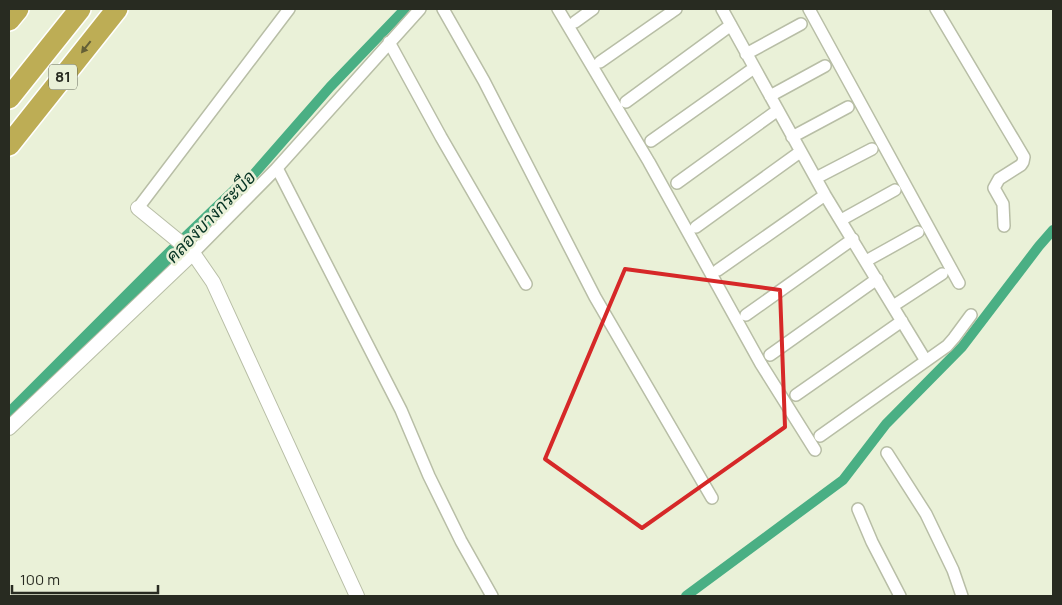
<svg xmlns="http://www.w3.org/2000/svg" width="1062" height="605" font-family="Manrope,Sarabun,sans-serif">
	<style>
		.lines { fill: none; stroke-linecap: round; stroke-linejoin: round }
		.canal { stroke: #4aaf84; stroke-width: 10 }
		.river { stroke: #4aaf84; stroke-width: 18 }
		.minor-casing { stroke: #b8bea6; stroke-width: 14 }
		.tertiary-casing { stroke: #b8bea6; stroke-width: 16 }
		.motorway-casing { stroke: #fff; stroke-width: 24 }
		.minor { stroke: #fff; stroke-width: 11 }
		.tertiary { stroke: #fff; stroke-width: 14 }
		.motorway { stroke: #bdad55; stroke-width: 21 }
		.oneway { fill: #645f36 }
		.marked { fill: none; stroke: #d62828; stroke-width: 4; stroke-linejoin: round }
		.labels { text-anchor: middle; stroke-width: 5; stroke-linejoin: round; paint-order: stroke }
		.shield { fill: #eaf1d8; stroke: #626658; stroke-width: 1 }
		.shield-label { font-size: 15px; font-weight: bold; fill: #282b21 }
		.water-label { font-size: 18px; font-style: italic; fill: #063423; stroke: #eaf1d8 }
	</style>
	<rect width="100%" height="100%" fill="#eaf1d8"/>
	<g class="lines">
		<path class="canal" d="M239,191l91,-104 75,-78
			M686,596l157,-116 43,-56 76,-77 77,-101 14,-16"/>
		<path class="river" d="M9,418l163,-163 67,-64"/>
		<g class="minor-casing">
			<path id="minor" d="M443,9l41,72 111,216 117,201
				M558,9l91,153 112,202 54,86
				M722,9l103,186 101,166
				M809,9l150,274
				M936,9l88,148 -1,5 -2,3 -22,14 -5,9 9,16 1,22
				M575,22l18,-13
				M389,42l52,95 85,147
				M746,54l55,-30
				M600,62l76,-53
				M770,96l55,-30
				M626,102l105,-77
				M792,137l56,-30
				M651,141l103,-73
				M277,168l124,242 28,66 32,65 31,55
				M816,178l56,-29
				M677,183l101,-73
				M138,208l151,-199
				M841,220l54,-30
				M696,227l104,-75
				M193,253l84,-85 143,-159
				M866,261l52,-29
				M718,270l107,-75
				M893,306l49,-32
				M746,315l107,-76
				M770,355l107,-76
				M796,395l106,-74
				M820,436l127,-90 7,-8 17,-23
				M887,453l39,61 27,56 9,26
				M858,509l14,33 28,54"/>
		</g>
		<g class="tertiary-casing">
			<path id="tertiary" d="M138,208l55,45 20,29 144,314
				M9,428l184,-175"/>
		</g>
		<g class="motorway-casing">
			<path id="motorway" d="M9,20l9,-11
				M9,98l71,-89
				M9,145l108,-136"/>
		</g>
		<use href="#minor" class="minor"/>
		<use href="#tertiary" class="tertiary"/>
		<use href="#motorway" class="motorway"/>
	</g>
	<defs><path id="oneway-solid" d="M-6-.8H1V-3.2L6.5 0L1 3.2V.8H-6Z" transform="scale(1.25)"/></defs>
	<use class="oneway" href="#oneway-solid" transform="translate(86 47) rotate(128)"/>
	<path class="marked" d="M625,269l155,21 5,137 -143,101 -97,-69z"/>
	<g class="labels">
		<rect class="shield" x="49" y="64.5" width="28" height="25" rx="4"/>
		<g class="shield-label">
			<text x="63" y="82">81</text>
		</g>
		<g class="water-label">
			<text transform="translate(211 217) rotate(-46)" y="6">คลองบางกระบือ</text>
		</g>
	</g>
	<rect width="1062" height="605" fill="none" stroke="#282b21" stroke-width="20"/>
	<path d="M12 585v8h146v-8" fill="none" stroke="#282b21" stroke-width="2.5"/>
	<text x="20" y="585" font-size="15" fill="#282b21" stroke="#eaf1d8" stroke-width="4" paint-order="stroke">100 m</text>
</svg>
